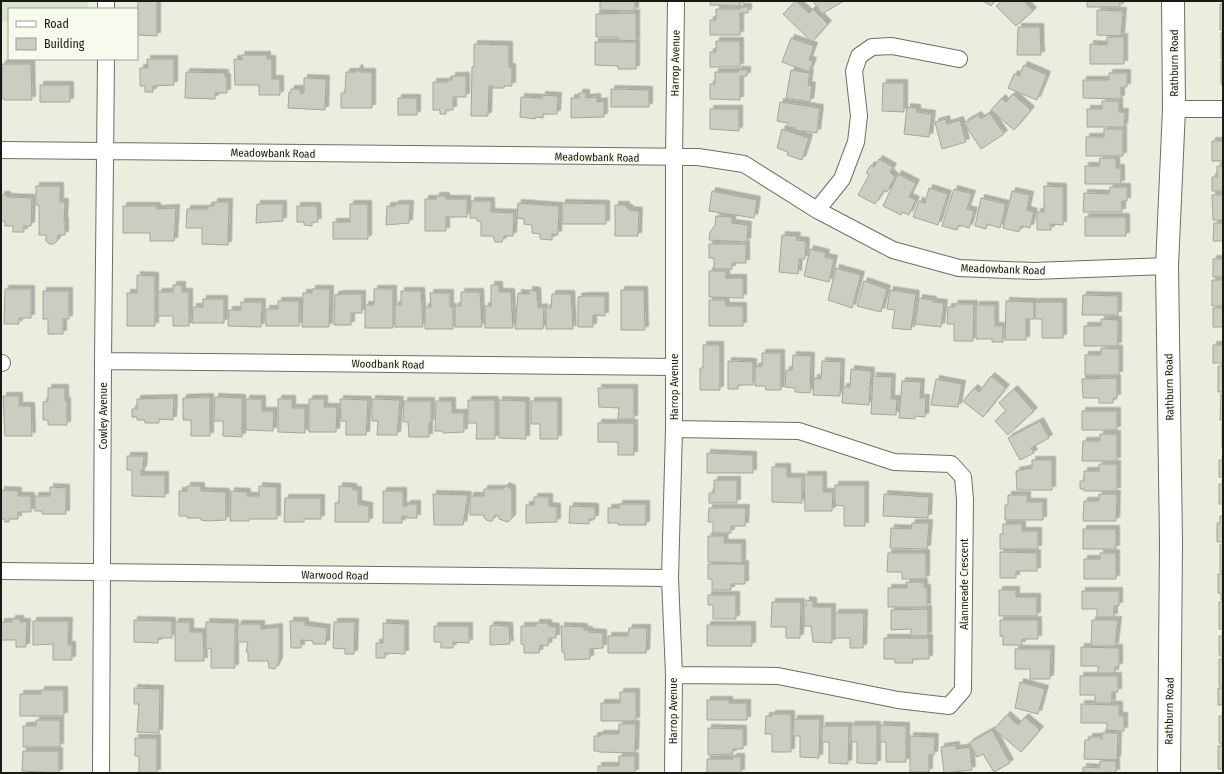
<svg xmlns="http://www.w3.org/2000/svg" width="1224" height="774" font-family="'Fira Sans Condensed',sans-serif">
	<style>
		.built { fill: #dbe3cd }
		.building { fill: #c9cec0; stroke: #a2a79a; filter: url(#shadow) }
		.lines { fill: none; stroke-linecap: round; stroke-linejoin: round }
		.street-casing { stroke: #6b7063; stroke-width: 18 }
		.secondary-casing { stroke: #6b7063; stroke-width: 24 }
		.street { stroke: #fff; stroke-width: 16 }
		.secondary { stroke: #fff; stroke-width: 22 }
		.labels { text-anchor: middle; stroke-width: 3; stroke-linejoin: round; paint-order: stroke }
		.street-label { font-size: 11px; fill: #171914; stroke: #f6fbed }
	</style>
	<defs>
		<filter id="shadow"><feDropShadow dx="3.5" dy="-3.5" stdDeviation="0" flood-color="#0004"/></filter>
	</defs>
	<rect width="100%" height="100%" fill="#e9eedf"/>
	<path class="built" d="M1,1h87v8h-79v13h-8z"/>
	<path class="building" d="M138,1h19v35l-20,-1z
		M600,1h35v10l-35,-1z
		M710,1h30v5l-30,-1z
		M796,1l13,12 4,-4 15,15 -16,18 -29,-28z
		M813,1h31l-22,13z
		M983,1h11l-3,5z
		M1002,1h22l9,10 -17,15 -20,-20z
		M1087,1h33v6h-33z
		M1220,4h3v26h-3z
		M740,7h8v6h-8v22h-30v-15h6v-11h24z
		M1097,10l26,1 -2,25 -24,-1z
		M636,13v28l-18,-1v-3h-22v-23z
		M1018,27h22l1,28h-24z
		M1221,33h2v26h-2z
		M1107,37h17v27h-34v-20l17,1z
		M791,38l23,8 -5,14 4,1 -4,11 -27,-10z
		M716,41h24v26h-30v-15h6z
		M595,42h41v27h-18v-3l-23,-1z
		M474,44l35,1v22h3v19h-8v2h-11v-2h-4l-1,30h-17l1,-49h2z
		M241,55h26v4h5v20h8v16h-21v-10h-24l-1,-26 8,1z
		M147,59h27v26l-21,1v6h-8v-6h-5v-18h8z
		M1221,61h2v24l-2,-1z
		M2,64h29l1,36h-28l-2,-2z
		M1024,65l23,10 -10,25 -29,-12 6,-14 5,2z
		M359,68l1,4h12v36h-31v-15h4l1,-21h11v-3z
		M738,70h9v6h-7v24l-30,-1v-15h5v-12h23z
		M791,70l19,3 -2,12 4,1 -2,16 -24,-4z
		M186,72l39,1v4h2v16h-12v6l-30,-1z
		M1109,73h18v14h-6v12l-38,-1v-18h26z
		M452,76h14v21h-13v13h-7v4h-6v-4h-7v-28h14v-2h5z
		M304,78l22,1 -1,31 -37,-2 1,-16h2v-3h10l-1,4h4z
		M883,83h21v29l-22,-1z
		M40,85h30v17h-30z
		M611,89l38,1v17h-38z
		M579,93h7v5l11,-1v5l7,-1v16l-33,1v-20h8z
		M1013,94l18,16 -17,20 -23,-20 11,-12 4,4z
		M542,95l16,1 -1,18h-14v4l-8,-1v2l-15,-2 1,-20 21,1z
		M398,98h19v17h-19z
		M1102,101h17v11h6l-1,15h-37v-18h15z
		M780,102l40,6 -3,25 -22,-3v-2l-7,-1v-4l-11,-2z
		M907,107l10,1v4l15,2 -3,23 -25,-3z
		M710,109h29v22l-29,-2z
		M990,113l14,21 -23,15 -17,-26 14,-8 3,4z
		M946,119l1,5 13,-4 6,22 -24,7 -7,-27z
		M782,129l27,9 -7,22 -15,-5 1,-3 -11,-4z
		M1104,129h19v27h-37v-19h18z
		M1212,141h11v20h-11z
		M1100,158h16v10h5v16h-36v-18h14z
		M879,159l14,8 -3,5 5,5 -8,15 -3,-2 -9,14 -17,-9 11,-20 -3,-2 5,-8 3,2z
		M1217,166h6v25h-11v-14h5z
		M898,174l18,9 -7,14 7,3 -7,15 -7,-3 -1,3 -18,-9z
		M36,186h24v16h5l-1,19h1v14h-7l-1,6 -3,3h-5l-3,-3v-6h-7v-30h-3z
		M1044,186l19,1v38l-12,-1v6h-14v-18h7z
		M1110,187h17v14h-5v11h-39l1,-19 25,1z
		M929,188l19,6 -10,31 -25,-8 6,-16 6,2z
		M954,189l18,5 -5,15 7,2 -5,17 -10,-3 -2,5 -15,-4z
		M712,191l45,9 -3,18 -45,-7z
		M1012,191l18,4 -3,15 7,2 -4,16 -9,-2 -2,6 -16,-4z
		M1,195h6v2l25,1 -1,28h-7v6h-11v-6h-8v-5h-4z
		M1212,195h11v25h-10z
		M436,196h10v3h21v18h-21v14h-21v-32h11z
		M981,198l25,6 -6,24 -13,-4 -1,5 -11,-3z
		M471,201h20v11l23,1 -1,23h-9l-2,6h-7l-2,-6h-12v-15h-4v-3h-7z
		M214,202h15l-1,43 -26,-1v-16h-16l1,-19h21v-3h6z
		M518,203l41,3 -1,29 -6,-1v6l-12,-1v-5l-8,-1v-8l-8,-1v-5l-7,-1z
		M562,203l44,1v20h-44z
		M257,204h26v17l-27,2z
		M350,204h18v35h-35v-17h17z
		M395,204h15l-1,19 -23,2 1,-19h8z
		M615,205h11v3h3v2l10,1 -1,25h-23z
		M123,206h34v3l19,-1 -2,33h-24v-8h-27z
		M297,206h20l1,16h-6v4l-8,-1v-3h-7z
		M716,216l16,1v6l16,2 -1,17 -38,-2 1,-8 5,-7z
		M1085,217h41v19h-41z
		M1214,223h9v18h-10z
		M782,235l15,1 -1,4 10,1 -1,18h-6l-1,15 -19,-2z
		M709,244h37v19h-14v6h-18v-11h-5z
		M810,249l16,4 -1,4 9,2 -5,23 -25,-6z
		M1213,259h10v18h-10z
		M836,268l25,7 -9,33 -24,-8z
		M709,271h17v7h17v20l-34,-1z
		M137,275l18,1v50h-28v-33h10z
		M1212,280h11v26h-11z
		M864,281l23,8 -6,23 -24,-6z
		M173,285h9v7h7v34h-16v-10h-15v-24h15z
		M491,285h8v7h12l2,36h-28v-22h6z
		M5,289h26v29h-12v6h-15z
		M312,289h18l-1,38h-27l1,-34h9z
		M374,289h19v39h-28v-23h9z
		M529,290l8,1 1,17 6,-1 -1,22h-28l3,-36 11,1z
		M621,290h23l1,40h-24z
		M890,290l26,4 -5,36 -19,-2 3,-18 -8,-1z
		M43,291h26v28h-6v15h-15v-15h-5z
		M401,291h20l2,36h-28v-22h6z
		M461,292h19l2,35h-27v-21h6z
		M430,293h20v14h3v22h-28v-22h6z
		M342,294h20v19h-11v12h-17l1,-30z
		M552,294h19l2,35h-27v-21h5z
		M1083,295l35,1v19h-36z
		M584,296h21v20l-12,-1v12h-15v-30z
		M919,298l14,2v2l11,1 -3,24 -26,-3z
		M203,299h21v24h-32l1,-16h10z
		M709,300h16l1,6h17v20h-34z
		M278,301h21v25h-33v-17h12z
		M1006,301l28,1v17h-8v21h-21z
		M241,302h21l-1,25 -33,-1 1,-16h12z
		M1035,302h28v36h-21v-19h-7z
		M954,304h20l-1,37h-19v-17h-7l1,-17h7z
		M976,305h19v21h8v16h-11v-3h-16z
		M1213,308h10v19h-10z
		M1101,319l17,1v26h-34v-20h17z
		M703,345h17v45h-20v-22h3z
		M1213,345h10v18h-10z
		M1101,348l18,1v26h-34v-20h16z
		M762,353h19v37h-15l-1,-4h-10v-19l7,-1z
		M793,355l18,1 -1,37 -15,-1v-4l-10,-1 1,-17h6z
		M728,361l25,1v23h-15v4h-10z
		M822,361l19,1 -1,34 -27,-1 1,-17 7,1z
		M1218,366h5v26h-5z
		M851,369l20,2 -2,34 -27,-2 1,-16h7z
		M873,376l19,1 -1,22h6l-1,16 -25,-1z
		M991,376l15,12 -23,29 -20,-16 11,-13 5,4z
		M1117,378v20h-4v5h-14v-5h-16l-1,-19z
		M936,379l26,5 -4,23 -27,-2z
		M902,381l19,1 -1,16h6l-1,19 -10,-1v3l-16,-1z
		M48,388h17v13h2v24h-19v-5h-5v-18l5,-1z
		M598,388h36v31h-16l1,-11 -20,-1z
		M1014,389l20,22 -26,24 -13,-14 11,-10 -7,-8z
		M1221,394h2v26h-3z
		M3,396h16v10h12l1,30h-27z
		M210,397v39h-19v-16h-8v-22z
		M215,397l27,1v39l-19,-1v-15h-9z
		M174,398l-1,22 -14,-1v4h-14v-3h-8v-3h-5v-8h5v-10z
		M246,399h16v12h12l-1,20 -27,-1z
		M278,399h14v9h13v25l-27,-1z
		M309,399h15v8h13l-1,25h-27z
		M340,399l28,1 -2,35h-20v-14h-5z
		M372,399l28,1 -3,35h-20l1,-14h-6z
		M468,400h27v39h-19l1,-16h-9z
		M499,400l27,1v38l-27,-1z
		M404,401h27v22h-2v14h-20l-1,-15h-5z
		M436,401h16v12h12v19l-21,1v-2h-8z
		M531,401h27v38h-18v-15h-9z
		M1082,411h35v19h-35z
		M1040,421l9,17 -18,10 3,5 -14,7 -12,-22z
		M1222,422h1v26h-1z
		M598,423h36v32h-16v-13h-20z
		M1100,434h17v27h-35l1,-20h17z
		M707,453l46,2v18h-46z
		M127,456h17l-1,14h-2v5h24v22l-33,-1v-26h-5z
		M1032,460h20v30h-35l-1,-19 16,-3z
		M1219,460h4v17h-4z
		M1099,464h18v27h-33v-2h-4v-8h4v-10h15z
		M772,467h15v10h15v26l-30,-1z
		M804,475h19v17h10l-1,19h-27z
		M714,480h23v23h-28v-10h5z
		M1219,484h4v20h-4z
		M835,485h30v41h-21v-20l-9,-1z
		M187,486h14v5l25,1v28l-18,1 -7,-1v-2h-14v-2h-8v-25h8z
		M259,486l18,1v32h-28v2h-19l1,-30 16,1v4h12z
		M339,486l14,1v3h5v14l11,2v16h-34v-19h4z
		M506,486l6,3v29l-4,4 -9,-3v-3l-4,-1 -3,6h-4l-4,-3v-3h-14v-19h14v-7h19z
		M50,487l16,1v26h-24v-3h-7v-15h15z
		M1,490l17,1v5h13v16h-13v7h-9v3h-4v-3h-4z
		M383,491h20v15h4v-2h10v14h-10v-2h-5v7h-19z
		M433,494l35,1 -5,30h-29z
		M884,494l45,3 -1,21 -45,-2z
		M1099,494h18l-1,27h-33l1,-20h15z
		M1008,495h19v7h16v18h-38v-15h3z
		M534,497h15v9l8,1v15l-31,1v-18h8z
		M285,498h36v21h-17v3h-20z
		M619,504h27v21h-28v-2h-10v-15h11z
		M570,506l25,1v12h-6v5l-20,-1z
		M709,508h37l-1,18h-14v7h-18v-11h-5z
		M1220,516h3v26h-6v-19h3z
		M912,523h17l-2,26 -37,-1 1,-20 20,1z
		M1003,524h19v7h16v18h-38v-15h3z
		M1083,529h33v20h-33z
		M708,536h17l-1,7h18v20l-34,-1z
		M1220,545h3v27h-3z
		M1000,552l37,1v18h-21v7h-16z
		M888,553h38v26h-24v-7h-15z
		M1100,553h16v26h-32v-20h16z
		M708,564h37v20h-14v6h-19v-11h-4z
		M1218,574h5v26h-2v-7h-3z
		M906,582h18v6h3v19h-39v-19h19z
		M999,590h17v7h21v19h-38z
		M1082,591h37v15h-5v11h-17v-8h-15z
		M708,595h28v24h-23v-14h-5z
		M806,600l7,1v6h19v36l-19,-1 -2,-16h-7v-20h2z
		M772,602h29l-1,36h-14v-11h-15z
		M1219,602h4v27h-4z
		M928,609v27h-17v-7l-20,1v-20z
		M835,613h29l-1,35h-13v-10h-15z
		M12,619h8v3h7l-1,25h-10v-7h-15v-18h11z
		M134,620l38,1v17h-14v5l-24,-1z
		M1000,620h38v19h-16v6h-19v-9h-3z
		M1092,620h26l-3,26h-24z
		M33,621h36l-1,24h4v15h-19v-16l-20,1z
		M290,621h15v4l22,3 -1,16h-13v-3l-12,-1v8h-10z
		M175,622h15v10h13l1,29h-29z
		M206,622l29,1v45h-24v-20l-5,1z
		M334,622h21l-1,32h-9v-5l-12,-1z
		M383,623l22,1v30l-20,-1v5h-9v-15h7z
		M536,623h12v3l8,1v11h-7l-1,8 -8,-1 -1,8h-15v-8l-3,-1v-18h15z
		M238,624h23v5l18,-2v34l-4,8 -6,-1 -1,-7h-20v-9h-2l2,-10h-11z
		M493,625l16,1 1,18 -20,1v-19z
		M707,625h45v21h-45z
		M434,626h35v17l-16,-1v6h-12v-6h-7z
		M561,626l23,1v3h5v2l14,1v15l-13,1v10l-25,1 -1,-8h-2z
		M629,628h18l-1,25h-38v-17h20z
		M1219,636h4v21l-4,-2z
		M884,638h45v21h-17l1,4h-18v-4h-11z
		M1081,647l38,1v19h-4v6h-17v-7h-17z
		M1015,649h36l-1,30h-20v-10h-15z
		M1219,659h4v27h-4z
		M1080,676h38v16h-6v11h-17v-8h-15z
		M1020,682l25,7 -7,25 -23,-6z
		M134,688l26,1 -1,44 -22,-1 2,-28h-5z
		M1218,688h5v17h-5z
		M41,690h23v26h-44v-22h21z
		M620,692h16v29h-35v-18h19z
		M707,700h22v3h18v17h-40z
		M1081,704l38,1v11h5v15l-17,-1v-7h-26z
		M772,714h19v38h-19v-18h-7l1,-18h6z
		M1007,715l11,10 7,-8 15,13 -19,22 -27,-23z
		M1219,716h4v27h-4z
		M794,719h26l-1,39 -19,-1v-21h-7z
		M36,720h24v27h-37v-21h13z
		M619,724h17l-1,29 -36,-1v-1h-5v-15h6v-2h19z
		M851,725h26v39l-20,-1v-21h-6z
		M880,725l26,1v36h-20v-20h-6z
		M822,726h27l-1,38 -19,-1v-21h-7z
		M708,728l35,1v20h-10v5l-25,1z
		M992,730l18,33 -16,9 -11,-18 -6,3 -8,-14z
		M1102,733h16l-1,27 -33,-1 1,-19h4v-3h11l2,3z
		M910,736l25,1 -1,18h-5v17h-19z
		M135,738h22v35h-18v-17h-4z
		M956,745v4l14,-2 2,23 -28,3 -3,-26z
		M1218,746h5v23h-5z
		M23,751h36v22l-37,-2z
		M619,756h16v17h-37v-7h21z
		M733,757h8v16h-34v-14h26z
		M1100,761h16v12h-33v-6l16,1z"/>
	<g class="lines">
		<g class="street-casing">
			<path id="street" d="M106,1v8
				M1174,109h49
				M1,150l697,7 46,7 73,46 76,40 66,18 74,3 134,-5
				M817,210l25,-31 14,-37 3,-26 -5,-45 5,-15 13,-9 20,-1 67,13
				M103,361l571,6
				M1,363h1
				M1,571l669,7
				M674,675l104,1 120,24 51,6 14,-16 2,-191 -2,-22 -12,-13 -57,-2 -95,-31 -125,-2
				M101,773l2,-412 3,-302
				M673,773l1,-98 -4,-97 4,-149v-271l2,-157"/>
		</g>
		<g class="secondary-casing">
			<path id="secondary" d="M1169,773l2,-230 -4,-277 7,-157 -1,-108"/>
		</g>
		<use href="#street" class="street"/>
		<use href="#secondary" class="secondary"/>
	</g>
	<g class="labels">
		<g class="street-label">
			<text transform="translate(675 63) rotate(-89)" y="4">Harrop Avenue</text>
			<text transform="translate(1174 63) rotate(-90)" y="4">Rathburn Road</text>
			<text transform="translate(273 153) rotate(1)" y="4">Meadowbank Road</text>
			<text transform="translate(597 157) rotate(1)" y="4">Meadowbank Road</text>
			<text transform="translate(1003 269) rotate(2)" y="4">Meadowbank Road</text>
			<text transform="translate(388 364) rotate(1)" y="4">Woodbank Road</text>
			<text transform="translate(674 387) rotate(-90)" y="4">Harrop Avenue</text>
			<text transform="translate(1169 387) rotate(-91)" y="4">Rathburn Road</text>
			<text transform="translate(103 416) rotate(-90)" y="4">Cowley Avenue</text>
			<text transform="translate(335 575) rotate(1)" y="4">Warwood Road</text>
			<text transform="translate(964 584) rotate(-90)" y="4">Alanmeade Crescent</text>
			<text transform="translate(673 711) rotate(-90)" y="4">Harrop Avenue</text>
			<text transform="translate(1169 711) rotate(-89)" y="4">Rathburn Road</text>
		</g>
	</g>
	<rect width="1224" height="774" fill="none" stroke="#171914" stroke-width="4"/>
	<rect x="8" y="8" width="130" height="52" fill="#f6fbed" stroke="#9da196"/>
	<rect x="16" y="21" width="20" height="6" fill="#ffffff" stroke="#9da196"/>
	<text x="44" y="28" font-size="12" fill="#171914">Road</text>
	<rect x="16" y="38" width="20" height="12" fill="#c9cec0" stroke="#9da196"/>
	<text x="44" y="48" font-size="12" fill="#171914">Building</text>
</svg>
